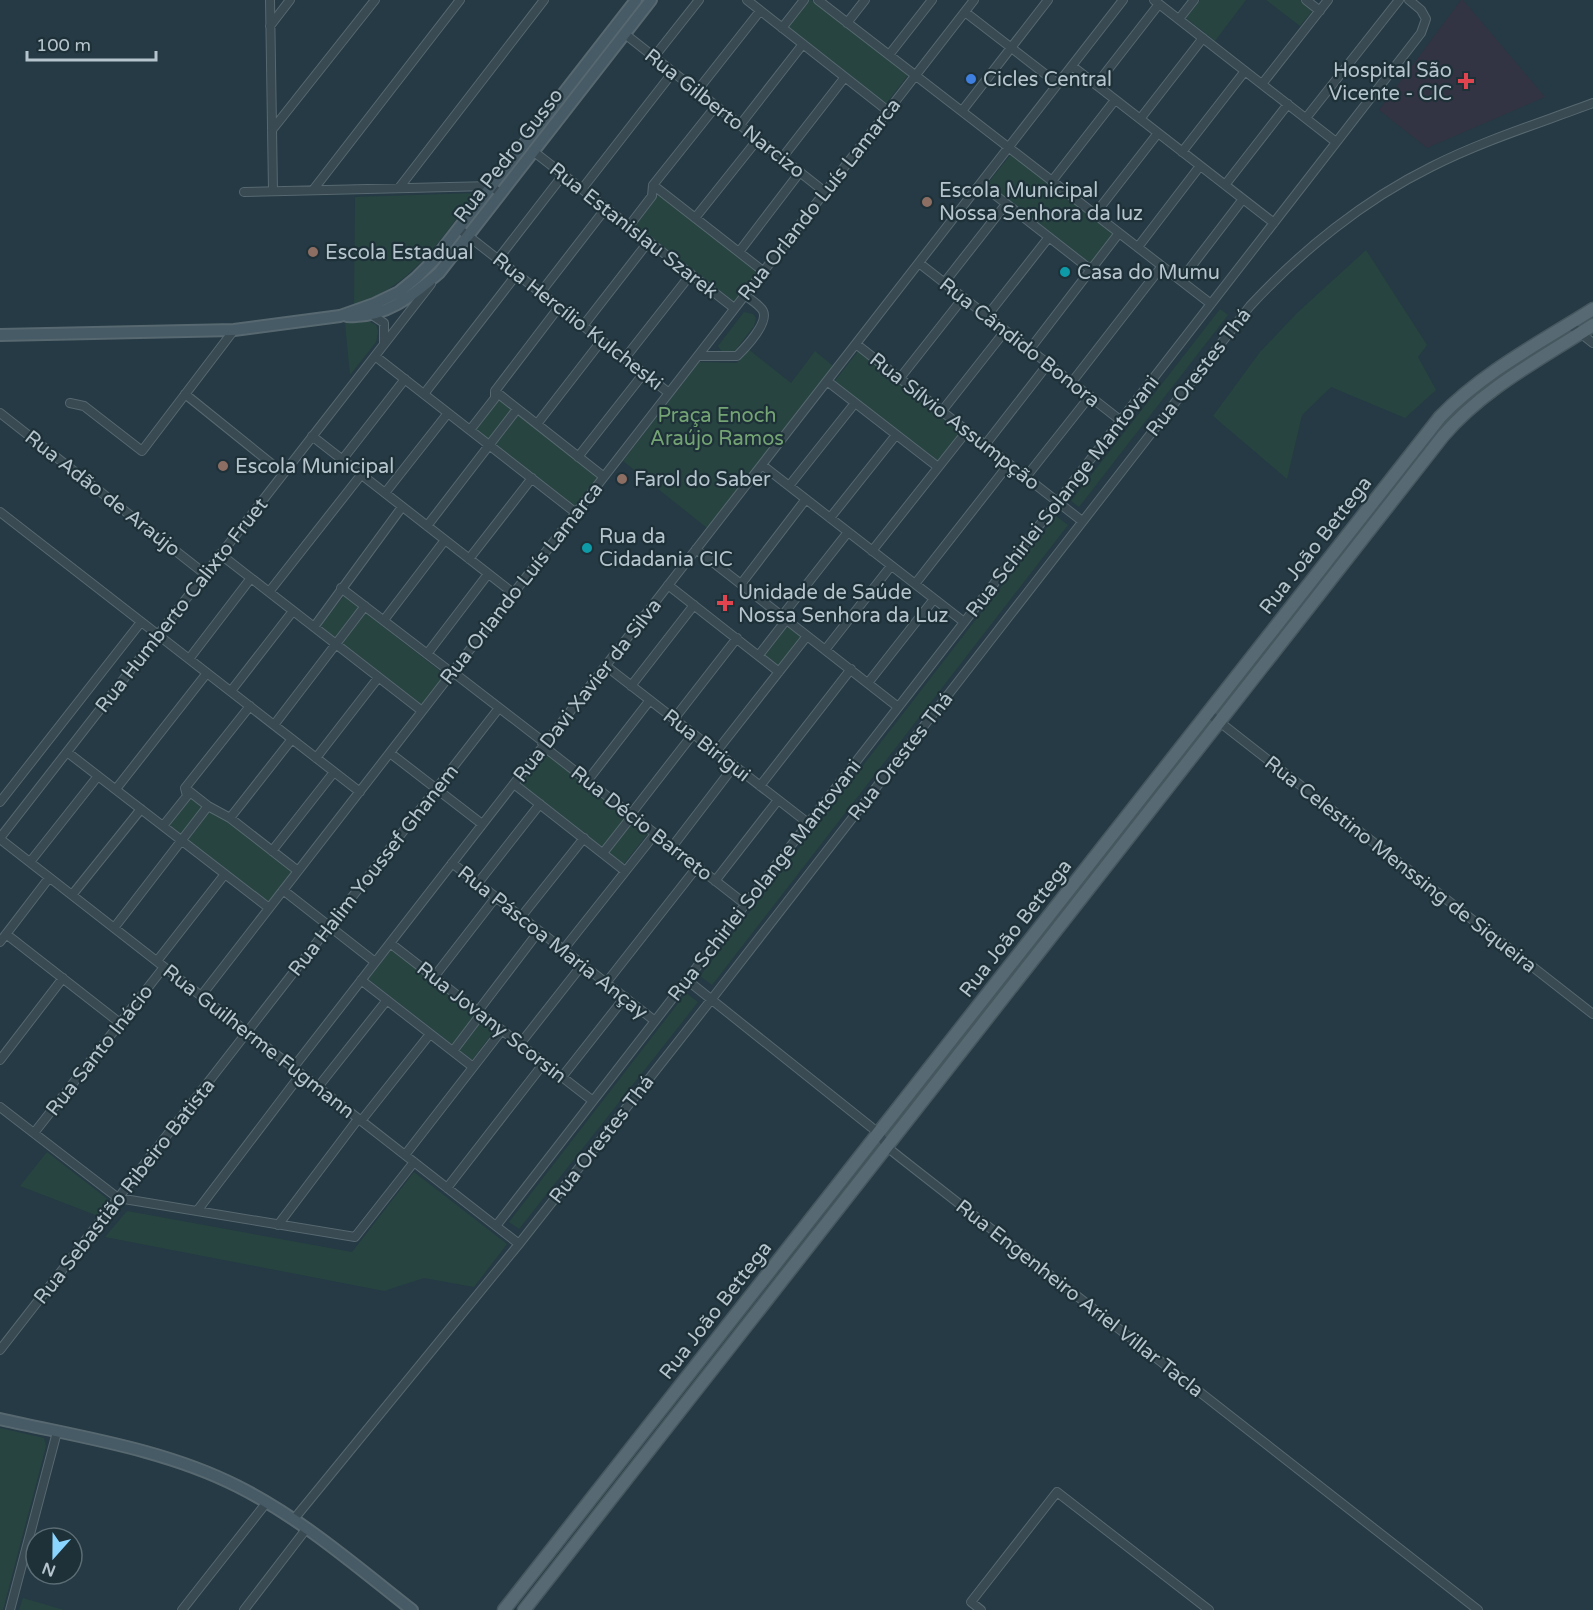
<svg xmlns="http://www.w3.org/2000/svg" width="1593" height="1610" font-family="'Varela Round',sans-serif">
	<style>
		.medical { fill: #323443 }
		.green { fill: #274440 }
		.lines { fill: none; stroke-linecap: round; stroke-linejoin: round }
		.street-casing { stroke: #576870; stroke-width: 10 }
		.secondary-casing { stroke: #576870; stroke-width: 14 }
		.primary-casing { stroke: #46575f; stroke-width: 15 }
		.street { stroke: #394a53; stroke-width: 8 }
		.secondary { stroke: #475b66; stroke-width: 10 }
		.primary { stroke: #576a73; stroke-width: 12 }
		.shop-dot { fill: #3f7fe0; stroke: #1e3038; stroke-width: 2 }
		.health-dot { fill: #e0444e; stroke: #1e3038; stroke-width: 2 }
		.education-dot { fill: #8d6e63; stroke: #1e3038; stroke-width: 2 }
		.culture-dot { fill: #0f9aa8; stroke: #1e3038; stroke-width: 2 }
		.labels { text-anchor: middle; stroke-width: 4.5; stroke-linejoin: round; paint-order: stroke }
		.poi-label { font-size: 20px; fill: #b6c5cd; stroke: #1e3038; text-anchor: start }
		.street-label { font-size: 20px; fill: #b6c5cd; stroke: #1e3038 }
		.park-label { font-size: 20px; fill: #74a473; stroke: #1e3038 }
	</style>
	<rect width="100%" height="100%" fill="#253a44"/>
	<path class="medical" d="M1461,0h2l82,97 -118,51 -48,-38z"/>
	<path class="green" d="M808,0h3l97,75 -22,29 -99,-76z
		M1200,0h46l-31,41 -29,-23z
		M1266,0h34l13,10 -13,16z
		M1012,153l103,81 -24,30 -103,-81z
		M476,193c-36,46 -63,93 -122,112l1,-108z
		M658,194l100,79 -24,30 -100,-78z
		M1366,250l61,95 -9,12 18,33 -31,28 -74,-31 -29,28 -15,64 -74,-63 47,-64 37,-39z
		M1220,309l8,6 -149,192 -8,-6z
		M744,312l9,2 3,4 -2,8 -20,26 -4,1 -8,-1 -4,-6z
		M368,321l8,4 2,6 -2,11 -26,33 -5,-52z
		M748,349l43,34 24,-32 18,15 -126,162 -84,-67 76,-99 38,1z
		M859,350l103,81 -25,32 -103,-81z
		M499,399l99,78 -24,30 -99,-77z
		M1056,516l12,9 -356,460 -12,-9z
		M344,596l101,79 -23,30 -102,-79z
		M788,624l14,11 -24,31 -14,-11z
		M546,751l103,81 -26,33 -103,-81z
		M190,796l20,16 19,10 64,50 -25,30 -100,-77z
		M391,950l104,80 -23,30 -104,-81z
		M686,993l12,9 -179,227 -10,-7z
		M47,1152l63,49 -12,15 -78,-30z
		M414,1172l93,72 -33,43 -50,-9 -40,13 -279,-54 22,-26 225,41z
		M0,1428l44,10 2,8 -43,164h-3z
		M23,1598l41,12h-45z"/>
	<g class="lines">
		<g class="street-casing">
			<path id="street" d="M270,0l3,191
				M747,0l141,111
				M818,0l393,304
				M1154,0l182,142
				M1306,0l14,11
				M965,12l93,72
				M1179,19l15,-19
				M847,23l18,-23
				M270,26l20,-26
				M782,28l22,-28
				M625,34l200,158
				M889,55l43,-55
				M654,57l45,-57
				M1072,66l202,157
				M1262,84l66,-84
				M1096,85l63,-81
				M697,91l63,-80
				M962,111l86,-111
				M1306,118l93,-118
				M1140,119l63,-81
				M740,125l63,-81
				M272,130l103,-130
				M533,151l201,157
				M1182,152l63,-81
				M782,158l63,-81
				M1052,181l63,-81
				M981,184l110,86
				M653,185l110,86
				M1225,185l63,-81
				M399,188l145,-188
				M582,189l91,-117
				M313,190l147,-190
				M244,192l247,-6 10,8
				M1095,214l63,-81
				M695,218l63,-79
				M629,226l23,-30 1,-11 63,-79
				M458,228l211,165
				M1138,247l62,-81
				M739,252l61,-80
				M498,259l65,-84
				M919,263l201,157
				M1181,280l62,-81
				M944,283l62,-79
				M541,292l65,-84
				M372,315l12,8v20
				M987,316l62,-79
				M1569,324l24,19
				M583,326l66,-85
				M856,344l226,177
				M1030,349l89,-116
				M375,356l201,157
				M698,356h39c8,-8 32,-33 26,-45 -3,-6 -12,-11 -18,-16
				M625,358l66,-84
				M900,378l63,-80
				M827,381l111,86
				M1072,382l90,-116
				M495,391l109,86
				M185,394l98,79
				M424,394l93,-120
				M70,403l14,3 58,45 92,-121
				M942,411l63,-80
				M0,413l205,161
				M537,424l65,-84
				M470,430l25,-32v-7l64,-84
				M312,436l201,157
				M985,445l63,-81
				M578,457l66,-84
				M342,460l63,-81
				M762,465l202,157
				M1026,477l64,-81
				M789,486l66,-83
				M385,493l63,-80
				M0,512l360,280
				M830,518l66,-83
				M427,526l90,-117
				M696,549l202,158
				M872,551l95,-120
				M220,554l202,157
				M469,559l63,-81
				M741,584l65,-85
				M915,584l94,-120
				M668,585l111,87
				M341,588l111,85 6,3 83,64 2,6 202,158
				M269,592l92,-117
				M782,616l66,-84
				M384,620l61,-80
				M314,627l88,-120
				M825,650l66,-84
				M427,654l61,-80
				M759,655l28,-36
				M189,659l62,-81
				M606,666l202,157
				M868,683l66,-84
				M631,686l63,-81
				M231,691l62,-80
				M1208,713l385,301
				M674,719l63,-81
				M274,725l91,-119
				M67,752l202,156
				M716,752l91,-116
				M390,753l92,71
				M316,758l62,-80
				M588,780l62,-80
				M514,784l111,87
				M760,786l91,-117
				M185,788l23,18 22,12 68,53
				M116,789l91,-116
				M0,802l141,-180
				M631,814l62,-80
				M230,818l62,-79
				M163,826l24,-30 -2,-8 65,-82
				M0,838l431,-554
				M0,839l519,405
				M672,847l62,-81
				M272,851l62,-79
				M603,853l29,-37
				M30,862l68,-86
				M452,863l203,158
				M715,881l63,-81
				M478,883l62,-79
				M283,890l92,72
				M72,895l69,-86
				M521,917l63,-79
				M114,928l94,-122
				M6,934l114,89
				M0,942l49,-64
				M390,943l203,158
				M563,950l92,-116
				M157,961l68,-87
				M434,977l62,-80
				M361,980l112,87
				M687,980l184,147 8,6 8,14 15,12 576,451
				M606,983l91,-116
				M201,996l773,-996
				M478,1011l61,-80
				M520,1044l62,-79
				M453,1051l28,-37
				M0,1060l63,-82
				M293,1068l830,-1068
				M562,1077l63,-80
				M318,1087l69,-87
				M0,1107l118,91 237,39 59,-75
				M361,1121l69,-87
				M34,1133l130,-166
				M405,1155l97,-125
				M447,1188l97,-125
				M197,1211l104,-137
				M278,1225l80,-106
				M496,1226l925,-1193 5,-14 -5,-9 -12,-10
				M0,1350l499,-642
				M294,1519l225,-275 192,-244 539,-694c51,-55 114,-106 181,-139 51,-26 109,-44 162,-64
				M10,1610l47,-178
				M182,1610l85,-108
				M244,1610l63,-82
				M981,1610l-10,-8 86,-110 152,118"/>
		</g>
		<g class="secondary-casing">
			<path id="secondary" d="M347,316c38,3 65,-20 92,-43l212,-273
				M0,335l234,-5 106,-14 34,-12 25,-12 17,-14 18,-18 202,-260
				M0,1419c79,18 164,30 237,67 64,32 119,80 175,124"/>
		</g>
		<g class="primary-casing">
			<path id="primary" d="M504,1610l936,-1193c43,-45 101,-75 153,-108
				M524,1610l919,-1174c41,-48 98,-77 150,-111"/>
		</g>
		<use href="#street" class="street"/>
		<use href="#secondary" class="secondary"/>
		<use href="#primary" class="primary"/>
	</g>
	<circle class="shop-dot" cx="971" cy="79" r="6"/>
	<g class="health-dot">
		<path d="M1463 72h6v6h6v6h-6v6h-6v-6h-6v-6h6z"/>
		<path d="M722 594h6v6h6v6h-6v6h-6v-6h-6v-6h6z"/>
	</g>
	<g class="education-dot">
		<circle cx="927" cy="202" r="6"/>
		<circle cx="313" cy="252" r="6"/>
		<circle cx="223" cy="466" r="6"/>
		<circle cx="622" cy="479" r="6"/>
	</g>
	<g class="culture-dot">
		<circle cx="1065" cy="272" r="6"/>
		<circle cx="587" cy="548" r="6"/>
	</g>
	<g class="labels">
		<g class="poi-label">
			<text x="1452" y="77" text-anchor="end">Hospital São<tspan x="1452" dy="23">Vicente - CIC</tspan></text>
			<text x="983" y="86">Cicles Central</text>
			<text x="939" y="197">Escola Municipal<tspan x="939" dy="23">Nossa Senhora da luz</tspan></text>
			<text x="325" y="259">Escola Estadual</text>
			<text x="1077" y="279">Casa do Mumu</text>
			<text x="235" y="473">Escola Municipal</text>
			<text x="634" y="486">Farol do Saber</text>
			<text x="599" y="543">Rua da<tspan x="599" dy="23">Cidadania CIC</tspan></text>
			<text x="738" y="599">Unidade de Saúde<tspan x="738" dy="23">Nossa Senhora da Luz</tspan></text>
		</g>
		<g class="street-label">
			<text transform="translate(725 113) rotate(38)" y="7">Rua Gilberto Narcizo</text>
			<text transform="translate(508 155) rotate(-52)" y="7">Rua Pedro Gusso</text>
			<text transform="translate(819 199) rotate(-52)" y="7">Rua Orlando Luís Lamarca</text>
			<text transform="translate(634 230) rotate(38)" y="7">Rua Estanislau Szarek</text>
			<text transform="translate(578 321) rotate(38)" y="7">Rua Hercílio Kulcheski</text>
			<text transform="translate(1020 342) rotate(38)" y="7">Rua Cândido Bonora</text>
			<text transform="translate(1198 372) rotate(-52)" y="7">Rua Orestes Thá</text>
			<text transform="translate(955 421) rotate(38)" y="7">Rua Sílvio Assumpção</text>
			<text transform="translate(103 493) rotate(38)" y="7">Rua Adão de Araújo</text>
			<text transform="translate(1062 496) rotate(-52)" y="7">Rua Schirlei Solange Mantovani</text>
			<text transform="translate(1315 545) rotate(-52)" y="7">Rua João Bettega</text>
			<text transform="translate(521 583) rotate(-52)" y="7">Rua Orlando Luís Lamarca</text>
			<text transform="translate(181 605) rotate(-52)" y="7">Rua Humberto Calixto Fruet</text>
			<text transform="translate(587 690) rotate(-52)" y="7">Rua Davi Xavier da Silva</text>
			<text transform="translate(707 745) rotate(38)" y="7">Rua Birigui</text>
			<text transform="translate(900 756) rotate(-52)" y="7">Rua Orestes Thá</text>
			<text transform="translate(642 823) rotate(38)" y="7">Rua Décio Barreto</text>
			<text transform="translate(1401 864) rotate(38)" y="7">Rua Celestino Menssing de Siqueira</text>
			<text transform="translate(373 870) rotate(-52)" y="7">Rua Halim Youssef Ghanem</text>
			<text transform="translate(764 880) rotate(-52)" y="7">Rua Schirlei Solange Mantovani</text>
			<text transform="translate(1015 928) rotate(-52)" y="7">Rua João Bettega</text>
			<text transform="translate(553 942) rotate(38)" y="7">Rua Páscoa Maria Ançay</text>
			<text transform="translate(492 1022) rotate(38)" y="7">Rua Jovany Scorsin</text>
			<text transform="translate(259 1041) rotate(38)" y="7">Rua Guilherme Fugmann</text>
			<text transform="translate(99 1050) rotate(-52)" y="7">Rua Santo Inácio</text>
			<text transform="translate(601 1139) rotate(-52)" y="7">Rua Orestes Thá</text>
			<text transform="translate(124 1191) rotate(-52)" y="7">Rua Sebastião Ribeiro Batista</text>
			<text transform="translate(1080 1298) rotate(38)" y="7">Rua Engenheiro Ariel Villar Tacla</text>
			<text transform="translate(715 1310) rotate(-52)" y="7">Rua João Bettega</text>
		</g>
		<g class="park-label">
			<text x="717" y="422">Praça Enoch<tspan x="717" dy="23">Araújo Ramos</tspan></text>
		</g>
	</g>
	<g transform="translate(54 1556) rotate(201)"><circle r="28" fill="#1e3038" stroke="#5b6c74" stroke-width="1.5"/>
	<path d="M0-4.5L10 22L0 15L-10 22Z" fill="#8ad5ff"/>
	<text y="-9" font-size="16" font-weight="bold" text-anchor="middle" fill="#b6c5cd">N</text>
	</g>
	<path d="M27 51v9h129v-9" fill="none" stroke="#b6c5cd" stroke-width="3"/>
	<text x="36" y="51" font-size="18" fill="#b6c5cd" stroke="#1e3038" stroke-width="4.5" paint-order="stroke">100 m</text>
</svg>
